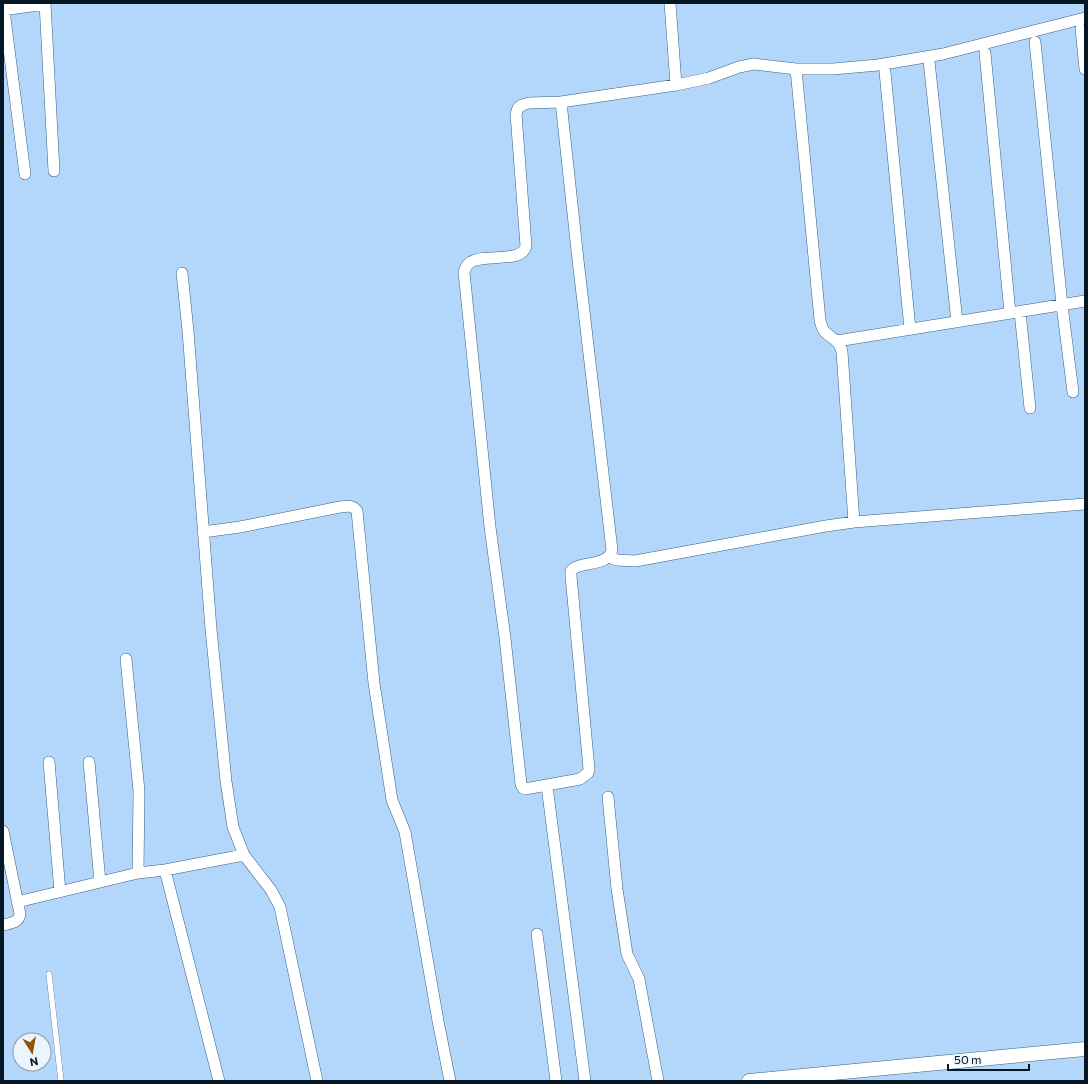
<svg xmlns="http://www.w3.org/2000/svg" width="1088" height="1084" font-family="Commissioner,sans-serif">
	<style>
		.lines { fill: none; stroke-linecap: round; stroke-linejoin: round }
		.service-casing { stroke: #366086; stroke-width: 6 }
		.minor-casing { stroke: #366086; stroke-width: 12 }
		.tertiary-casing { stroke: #366086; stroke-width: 15 }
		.service { stroke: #fff; stroke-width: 5.5 }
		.minor { stroke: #fff; stroke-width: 11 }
		.tertiary { stroke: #fff; stroke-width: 14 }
	</style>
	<rect width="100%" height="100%" fill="#b3d7fa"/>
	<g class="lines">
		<g class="service-casing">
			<path id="service" d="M49,974l12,107"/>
		</g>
		<g class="minor-casing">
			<path id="minor" d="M45,3l9,168
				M670,3l6,82
				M3,10l42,-6
				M4,10l21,164
				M1081,29l4,40
				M1035,42l27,263 11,87
				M985,53l25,260
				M929,61l28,261
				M796,69l24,251c1,4 2,9 5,12 8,8 14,7 17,20l12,170
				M885,72l25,257
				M561,102l17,158 34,290c-3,15 -27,12 -38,18l-3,3v5l18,193 -1,4 -8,6 -55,10 -2,-1 -2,-4 -16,-146 -15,-111 -26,-255c1,-3 3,-8 7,-10 13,-9 51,2 55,-16l-10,-132 2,-6 4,-3 7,-2 32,-1 115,-17 33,-7 30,-11 15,-3 42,5h37l45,-4 65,-11 142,-36
				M182,273l6,58 23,298 15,152 7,46 11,28 27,35 9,17 37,174
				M1020,312l10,96
				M837,341l248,-40
				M203,532l37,-5 100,-20c7,-1 13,-2 17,4l17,172 18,117 13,32 33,189 12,60
				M609,557l8,3 18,1 191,-35 28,-4 231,-18
				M126,659l13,132 -1,82
				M49,762l11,130
				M89,762l11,120
				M547,786l38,295
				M608,797l9,92 10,65 12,25 19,102
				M3,831l17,83c-1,9 -10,9 -17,11
				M165,870l54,211
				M17,902l121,-29 27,-3 79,-15
				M537,934l19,147"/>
		</g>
		<g class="tertiary-casing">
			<path id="tertiary" d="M749,1081l336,-32"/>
		</g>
		<use href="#service" class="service"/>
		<use href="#minor" class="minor"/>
		<use href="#tertiary" class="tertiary"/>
	</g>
	<rect width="1088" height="1084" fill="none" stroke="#051625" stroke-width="8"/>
	<g transform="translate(32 1052) rotate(169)"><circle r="19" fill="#ecf5fe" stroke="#909ca7"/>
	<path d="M0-3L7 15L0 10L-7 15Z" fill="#8b5606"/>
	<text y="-6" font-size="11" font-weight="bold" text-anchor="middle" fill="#051625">N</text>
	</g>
	<path d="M948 1064v6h81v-6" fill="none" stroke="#051625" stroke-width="2"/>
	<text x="954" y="1064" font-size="12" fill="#051625" stroke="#ecf5fe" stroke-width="3" paint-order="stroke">50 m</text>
</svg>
